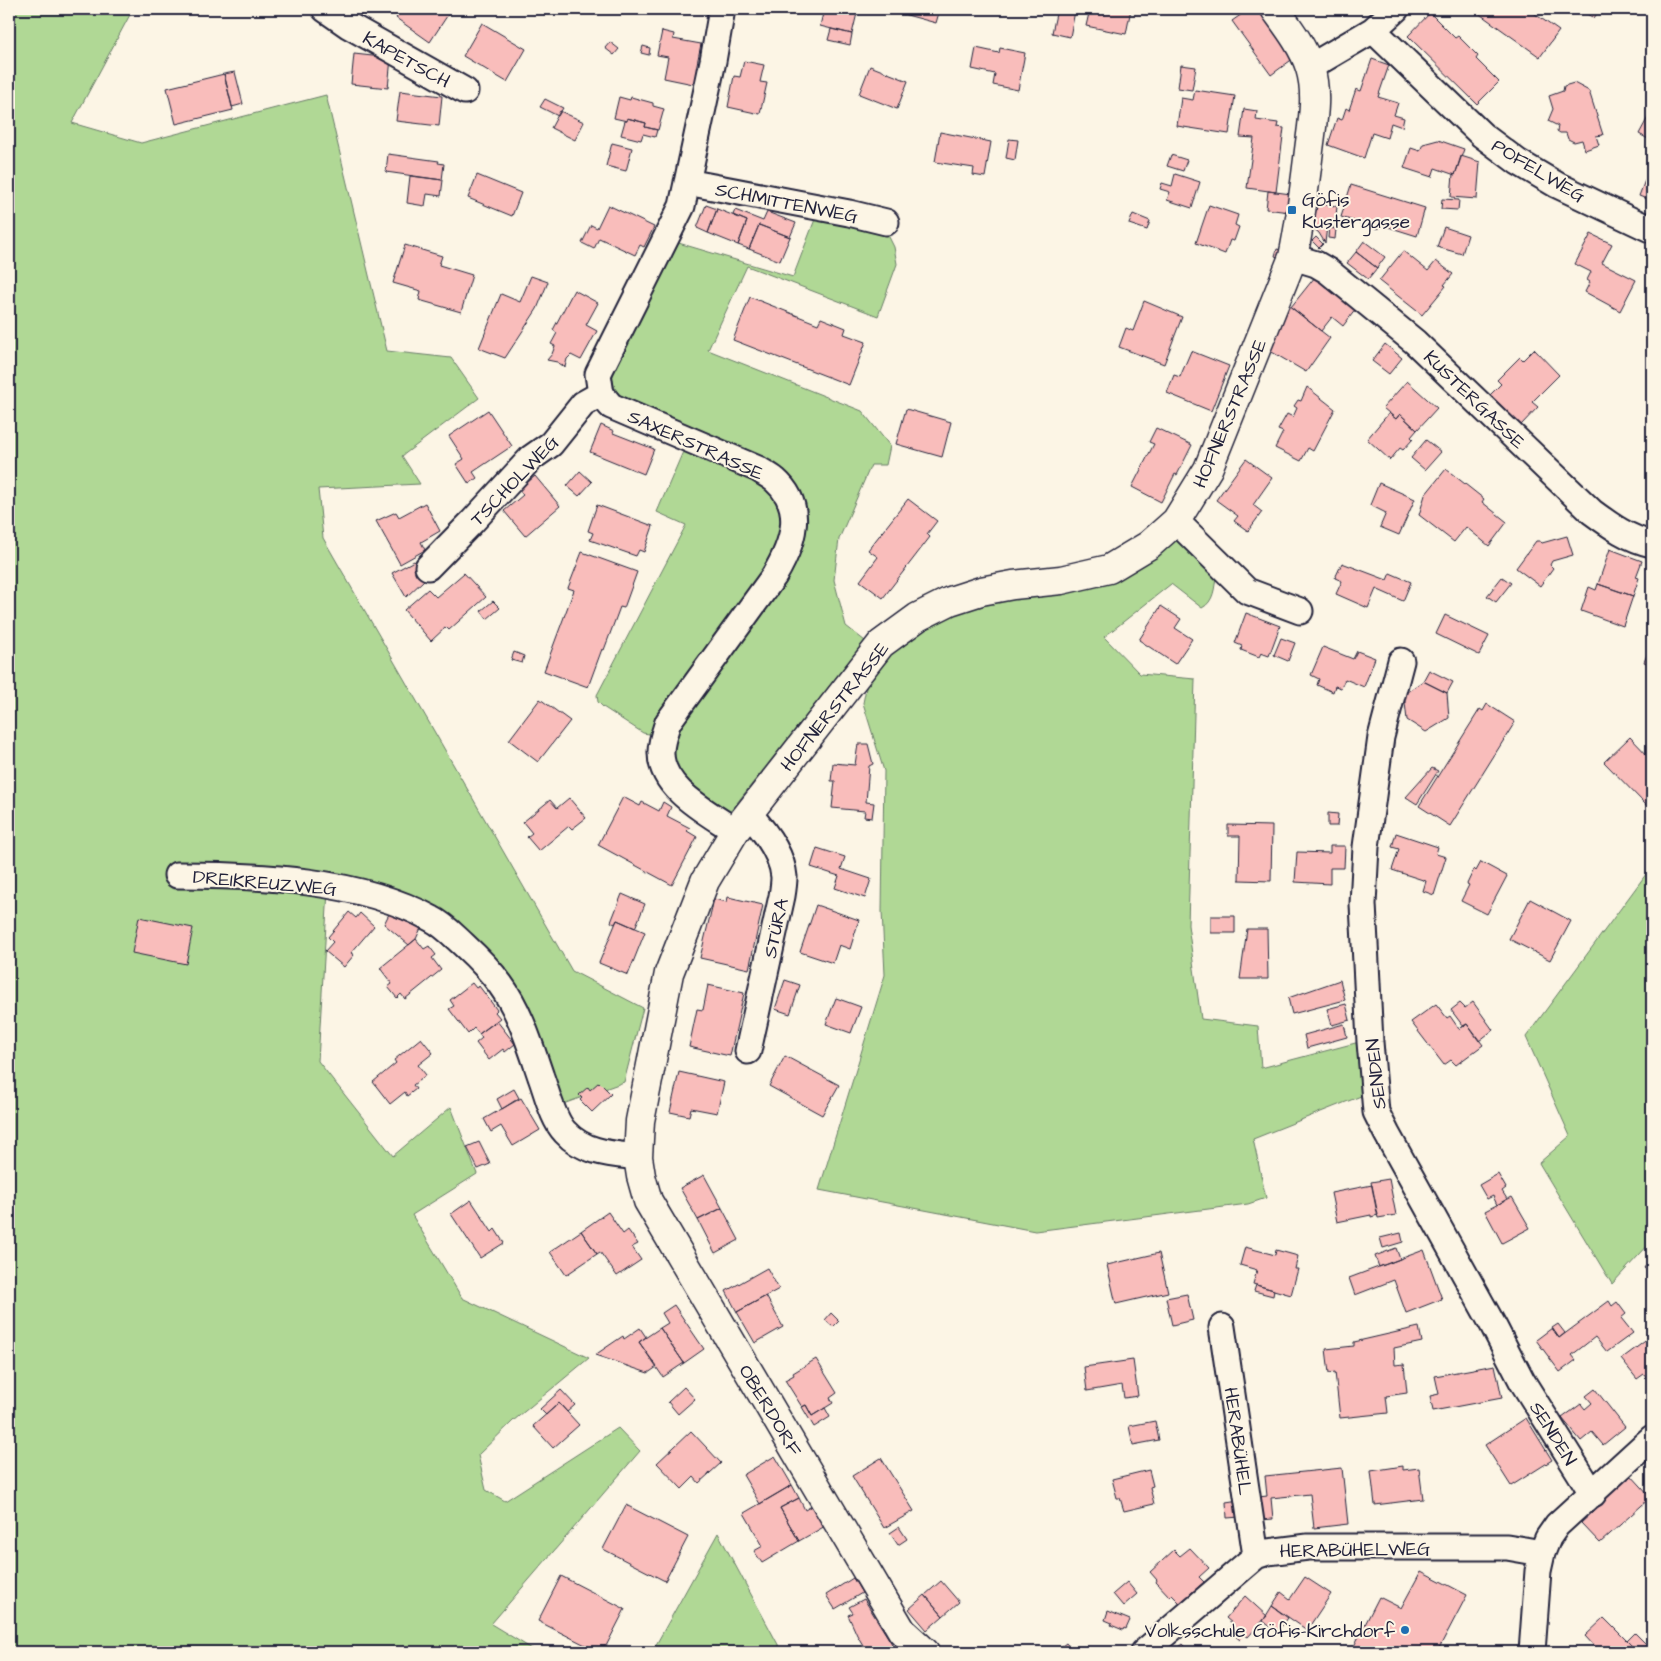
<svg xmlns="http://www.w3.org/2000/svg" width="1661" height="1661" font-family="'Architects Daughter',sans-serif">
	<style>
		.green { fill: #b0d895; stroke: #697d68 }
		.building { fill: #f9bdbb; stroke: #22223b }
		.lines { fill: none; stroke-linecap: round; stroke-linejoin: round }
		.street-casing { stroke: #22223b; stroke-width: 29 }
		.secondary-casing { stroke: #22223b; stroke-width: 31 }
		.street { stroke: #fcf5e5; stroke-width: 25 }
		.secondary { stroke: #fcf5e5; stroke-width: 28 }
		.poi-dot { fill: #1f6fb2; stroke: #fcf5e5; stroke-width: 2 }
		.labels { text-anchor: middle; stroke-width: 4; stroke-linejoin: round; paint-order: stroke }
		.street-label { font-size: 19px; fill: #22223b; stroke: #fcf5e5 }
		.poi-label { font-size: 19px; fill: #22223b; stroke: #fcf5e5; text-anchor: start }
	</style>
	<rect width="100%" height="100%" fill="#fcf5e5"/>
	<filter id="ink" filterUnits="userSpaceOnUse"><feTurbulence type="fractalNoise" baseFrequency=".02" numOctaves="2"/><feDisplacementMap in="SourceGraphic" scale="10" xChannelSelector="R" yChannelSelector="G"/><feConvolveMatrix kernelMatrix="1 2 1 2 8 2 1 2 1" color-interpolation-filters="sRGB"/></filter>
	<g filter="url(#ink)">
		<path class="green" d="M9,9h124l-61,114 69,20 185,-48 61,256 64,7 28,40 -77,58 18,28 -102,5 5,49 249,433 71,37 -19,74 -72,26 -45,-135 -60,-60 -118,-40 -11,188 75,95 58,-49 26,67 -65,41 50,83 127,60 -76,63 -35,34 8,35 19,11 113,-73 22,23 -149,173 46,28h-528z
			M817,214l61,14 10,7 6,12 3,17 -19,52 -131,-50 -39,84 154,61 28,35 -4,19h-15l-32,74 -5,41 12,46 19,15 -136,172 -6,1 -48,-42 -3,-40 124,-177 4,-59 -174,-95c-13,-13 -16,-17 -11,-36l60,-123 118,35z
			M685,447l72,32 18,15 8,18 1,23 -11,27 -119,171 -5,1 -6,-1 -40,-26 -5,-5 -1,-7 89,-170 -29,-13z
			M1177,536l39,38c-1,13 -2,28 -14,34l-31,-24 -67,53 36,37 55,5 -7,246 13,94 57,7 3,42 102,-27 -2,55 -108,43 13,59 -18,6 -213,27 -216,-41 66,-215 -3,-64 2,-140 -21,-68 6,-30 29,-29 54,-34z
			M1652,866v375l-40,43 -73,-121 31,-27 -44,-99z
			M718,1533l64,119h-130z"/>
		<path class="building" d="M402,9h41l6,4 -19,29 -34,-24z
			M824,9h34l-6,25 -32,-8z
			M904,9h36l-4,14 -33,-9z
			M1057,9l18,2 -5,26 -18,-4z
			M1090,9h41l-5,25 -40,-8z
			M1249,9h10l35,49 -23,17 -39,-54z
			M1475,9h53l31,22 -19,26 -66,-47z
			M1578,9h22l-6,9z
			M1430,13l25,25 3,-2 20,20 -2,3 23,23 -22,22 -69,-68z
			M482,23l44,26 -19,33 -44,-26z
			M831,29l21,5 -2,11 -22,-5z
			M662,31l12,3 -1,5 28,5 -8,40 -29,-6 4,-21 -11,-2z
			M610,42l9,7 -5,6 -9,-7z
			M643,46l7,2 -1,7 -8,-2z
			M976,48l23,5 1,-5 25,5 -7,37 -25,-5 2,-11 -23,-5z
			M354,54l37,4 -3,30 -37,-4z
			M1372,59l17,6 -11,32 20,6 -4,12 10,3 -2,9 -11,-4 -4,15 -15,-5 -8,25 -36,-13 9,-27 5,2 4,-12 3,2 7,-21 5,2z
			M744,61l20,4 -4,17 7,1 -7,31 -32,-7 6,-31 6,1z
			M1181,65l15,2 -4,23 -14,-2z
			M870,66l38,15 -11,28 -38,-15z
			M235,72l8,32 -11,3 -8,-33z
			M224,74l9,36 -57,14 -9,-36z
			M1574,83l15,8 14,44 -7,1 3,9 -14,5 -3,-10 -8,2 -6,-3 -2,-6h-6l-3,-2 1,-5 -10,-5 5,-12 -4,-13 14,-5 1,-5z
			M1195,90l40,6 -6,38 -52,-8 4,-28 12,2z
			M400,91l42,5 -3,30 -43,-5z
			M619,97l11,3 1,-3 22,6v3l11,3 -6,21 -13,-3 1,-4 -19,-5v3l-13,-3z
			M545,99l18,9 -5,8 -18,-9z
			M1244,109l13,2 -1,9 22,3 -1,4 7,1 -8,64 -29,-4 7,-50 -14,-1z
			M1652,110v31l-13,-7z
			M560,111l24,11 -9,18 -24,-12z
			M627,118l19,5 -1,4 12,3 -2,7 -12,-3 -2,6 -20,-5 4,-14h2z
			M940,132l51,10 -6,35 -12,-2 1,-7 -39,-6z
			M1009,139l9,1 -3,20 -9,-2z
			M1438,140l26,9 -9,26 -20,-7 -3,9 -28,-9 7,-20 9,3 3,-7z
			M612,143l20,5 -6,23 -20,-5z
			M388,154l51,7 -1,2 6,1 -2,16 -56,-8z
			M1171,155l16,5 -4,11 -16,-5z
			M1461,156l19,6 -3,37 -26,-2 2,-23 2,1z
			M1175,174l25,8 -8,26 -25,-8 3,-8 -10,-3 2,-6 10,3z
			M477,175l44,18 -9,23 -44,-18z
			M1647,175l5,2v24l-13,-5z
			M410,176l33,4 -2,16 -14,-2 -2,12 -18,-3z
			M1351,185l74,23 -8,28 -38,-12 -1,5 -37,-12z
			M1268,191l23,3 -2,18 -23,-3z
			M1442,199l17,1 -1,10 -17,-1z
			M1317,204l20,2 -2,21 -8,-1 -2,17 -6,-10 -6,-5z
			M608,205l46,22 -10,20 -4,-2 -5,10 -36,-17 -5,11 -12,-6 9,-18 6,3z
			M706,205l11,4 -9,24 -11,-5z
			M1209,205l29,10 -3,10 4,2 -5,14 -4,-1 -5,14 -29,-11z
			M717,209l30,12 -9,24 -30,-12z
			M735,210l28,11 4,-9 29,11 -6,14 -31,-12 -10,24 -11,-4 9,-24 -14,-6z
			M1133,214l17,7 -3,9 -18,-6z
			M759,225l31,12 -10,24 -31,-12z
			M1444,227l24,8 -6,19 -25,-7z
			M1329,228l7,1 -1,10 -7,-1z
			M1591,234l21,10 -10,19 34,17 -16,31 -35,-19 5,-10 -3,-2 4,-8 -16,-8z
			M1316,237l7,7 -4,4 -7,-7z
			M1364,241l21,16 -8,11 -21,-16z
			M405,245l37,11 -3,9 33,10 -11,37 -42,-12 2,-9 -28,-8z
			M1277,249l8,2 -2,8 -8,-3z
			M1403,251l25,20 8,-10 17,13 -9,11 2,1 -24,29 -43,-34z
			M1356,252l21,16 -9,11 -21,-16z
			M531,276l17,6 -11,27 -32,49 -26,-10 22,-54 19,8z
			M1315,277l24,20 4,-5 16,13 -16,21 -11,-9 -11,14 -30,-24z
			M574,290l24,13 -12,22 11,6 -16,29 -10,-5 -4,4 -2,8 -8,-5 -10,-2 5,-6 3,-8 -4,-2 6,-11 -4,-3z
			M750,297l68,27 3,-6 25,10 -2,6 22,8 -17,43 -116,-45z
			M1144,301l38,16 -18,47 -45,-17 7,-19 7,3z
			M1288,305l42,33 -24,34 -41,-24z
			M1385,344l17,14 -13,16 -17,-13z
			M1534,349l25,26 -27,27 6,5 -17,18 -31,-30 11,-11 -4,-4 23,-23 3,3z
			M1191,351l38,15 -18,45 -44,-18 7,-18 6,2z
			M1407,381l30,27 -20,22 -17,-16 -4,5 -13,-11z
			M1307,387l28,22 -22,42 -5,-3 -7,13 -26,-13 8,-16 -5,-2 9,-16 6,3 4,-9 -3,-2 4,-6 3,1z
			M906,409l45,13 -9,35 -46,-13z
			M488,410l24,36 -39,26 4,6 -8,6 -13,-20 8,-5 -15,-23z
			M1389,413l7,6 4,-5 17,16 -6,7 2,2 -10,11 -3,-2 -10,12 -23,-21z
			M601,425l13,6 -1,2 41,16 -10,25 -54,-22z
			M1156,428l36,17 -15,30 -2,-1 -14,28 -29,-15 22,-43 -5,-2z
			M1426,440l15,12 -16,18 -14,-12z
			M1246,459l26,19 -19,27 9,7 -14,19 -14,-10 4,-5 -22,-16z
			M1446,469l38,30 -2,3 25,20 -18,24 -23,-19 -12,15 -35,-27 6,-20z
			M580,471l12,11 -13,14 -12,-10z
			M535,476l25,30 -35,30 -21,-25 19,-16 -4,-5z
			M1379,483l36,16 -16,36 -19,-8 6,-14 -16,-8z
			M908,499l29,22 -10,13 3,3 -47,61 -23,-17 18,-24 -10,-7z
			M425,503l15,28 -19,11 4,8 -25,14 -24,-43 20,-9 3,5z
			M597,505l56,21 -9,26 -5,-2 -3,6 -46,-16 3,-7 -5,-2z
			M1567,536l6,19 -21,6 -2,4 3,3 -13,18 -24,-18 20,-27h4l2,2z
			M1610,549l32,12 -6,16 3,1 -6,18 -35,-12z
			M582,552l55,20 -13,36 -4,-1 -16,43 -2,-1 -14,38 -44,-16 30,-81 -6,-2z
			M414,561l10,19 -18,17 -14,-24z
			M1342,563l45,17 3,-7 21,9 -8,19 -27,-12 -8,19 -32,-14 6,-13 -7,-3z
			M464,573l22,24 -37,33 -3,-3 -15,14 -27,-31 24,-21 8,8z
			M1502,577l9,6 -15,19 -9,-6z
			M1598,584l35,12 -10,30 -42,-15 8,-24 7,3z
			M493,601l7,7 -13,11 -6,-8z
			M1161,606l20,13 -6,9 17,11 -17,25 -36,-24z
			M1246,613l34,13 -11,30 -8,-3 -2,4 -18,-7 1,-4 -7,-3z
			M1445,615l44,21 -10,19 -43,-21z
			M1281,638l14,5 -7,18 -14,-6z
			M1652,643v22l-8,-3z
			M1323,647l30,12 4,-8 18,7 -11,29 -19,-8 -4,9 -6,-2 -2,6 -16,-7 2,-6 -8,-4z
			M514,652l10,4 -2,7 -11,-3z
			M1429,670l24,12 -6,11 -24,-12z
			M1423,681l24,12 2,25 -23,14 -19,-12 -3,-26z
			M540,699l30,22 -32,41 -29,-22z
			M1487,704l28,18 -65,104 -31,-20 61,-97 3,2z
			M1630,737l22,23v40l-5,6 -43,-44z
			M858,744h10l5,20 -4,2 -3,36 8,1 -2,15 -8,-1 1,-6 -33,-3 3,-27h-4l2,-18 22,2z
			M1432,768l6,3 -21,33 -11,-7z
			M623,797l17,9 2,-4 17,9 4,-9 8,5 -4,9 23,12 -3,3 10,6 -25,48 -74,-40z
			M569,798l17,20 -14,11 -3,-3 -30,25 -12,-14 5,-4 -9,-11 27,-22 7,8z
			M1328,813l10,1 -1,12h-9z
			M1228,825l44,1 -1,55 -32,-1 1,-44h-12z
			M1396,833l42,14 -2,7 10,3 -12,38 -11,-4 3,-10 -34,-11 7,-21 -7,-2z
			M1330,846h15l-1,22h-14v16l-35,-2 2,-30 33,1z
			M817,848l28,9 -4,12 30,10 -6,19 -30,-10 4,-12 -28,-9z
			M1481,862l26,14 -20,38 -26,-13 8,-16 -2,-1 7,-15 2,2z
			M622,894l23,10 -10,24 -18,-8 -2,4 -4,-2z
			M728,897l35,8 -14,64 -49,-11 14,-59 13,3z
			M1530,899l41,22 -21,39 -41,-21z
			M816,905l43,15 -9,29 -11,-4 -6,18 -33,-11z
			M349,912l7,6 4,-5 14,13 -23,27 3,2 -10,12 -19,-16 8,-9 -5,-5z
			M389,914l32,14 -5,11 -7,6 -25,-21z
			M1211,916h24v17h-24z
			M139,917l54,11 -7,36 -54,-11z
			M617,920l28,12 -17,43 -29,-12z
			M1247,929h20l1,50h-28z
			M416,939l8,10 5,-3 7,9 -4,3 9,12 -36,29 -4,-5 -4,4 -9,-11 4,-3 -12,-16z
			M785,980l15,5 -10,29 -15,-5z
			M1340,980l5,20 -53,14 -4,-16z
			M472,983l4,5 3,-2 18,24 -2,2 5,6 -21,16 -5,-6 -6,6 -19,-25 5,-3 -4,-6z
			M708,985l36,8 -14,63 -41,-9 8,-38 6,1z
			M836,998l25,9 -10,26 -25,-9z
			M1473,1002l20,28 -14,11 -12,-17 -4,2 -12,-16 9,-7 5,5z
			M1346,1004l4,16 -18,5 -5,-16z
			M1436,1004l11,14 3,-2 9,13 8,-5 16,21 -27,20 -5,-5 -7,5 -33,-43z
			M497,1021l18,23 -10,8 -2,-3 -14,11 -13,-17 6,-5 -3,-4z
			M1344,1024l3,13 -40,11 -3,-13z
			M421,1038l12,15 -15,12 8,10 -13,10 3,4 -9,7 -2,-4 -15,12 -17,-22 23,-19 -2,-3z
			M785,1056l54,29 -17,30 -53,-29z
			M679,1072l45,10 -7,31 -26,-5 -2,8 -19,-4z
			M599,1082l12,12 -19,18 -12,-12 2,-2 -3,-3 9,-8 2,3z
			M514,1089l5,9 -17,11 -5,-10z
			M521,1098l19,32 -27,16 -12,-20 -10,6 -7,-13z
			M479,1142l11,22 -12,5 -11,-22z
			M1498,1174l8,14 -4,3 5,8 -10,6 -4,-9 -6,3 -8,-14z
			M704,1175l18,33 -24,12 -18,-32z
			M1389,1179l7,36 -18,3 -7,-36z
			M1372,1185l6,30 -7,2v-2l-34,7 -6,-29z
			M1512,1197l18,31 -28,15 -17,-32z
			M471,1200l21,32 3,-3 9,14 -24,15 -29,-44z
			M722,1208l17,32 -24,13 -17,-33z
			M608,1212l15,22 5,-4 10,14 -6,3 9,13 -24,16 -17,-24 -3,2 -16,-23z
			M581,1231l16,23 -31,21 -16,-23z
			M1401,1233l2,9 -20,6 -3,-10z
			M1245,1247l30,8 1,-5 22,6 -3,13h3l-7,26 -38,-11 4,-14 -17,-5z
			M1396,1248l4,11 -21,8 -4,-11z
			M1424,1250l18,49 -36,14 -12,-33 -39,15 -6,-17z
			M1159,1253l9,39 -52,12 -9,-39z
			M1649,1261l3,2v8l-2,2 -6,-5z
			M767,1268l12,21 -42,23 -11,-21z
			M1256,1285l18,5 -1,6 -19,-5z
			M1187,1294l6,26 -21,5 -6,-27z
			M766,1296l17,31 -28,16 -18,-31z
			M1609,1301l3,5 5,-4 9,12 -5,4 12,15 -26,19 -12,-15 -23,18 4,5 -16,12 -24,-32 16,-12 7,10z
			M674,1305l30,44 -20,14 -24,-35 8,-5 -6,-10z
			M831,1313l8,8 -6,6 -8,-7z
			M1558,1324l7,9 -6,5 -7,-10z
			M1419,1327l3,15 -28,6 1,17 9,-1 3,29 -21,3 2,17 -48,5 -5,-46 -6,1 -3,-24 28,-3v-4z
			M640,1328l6,9 -7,5 18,25 -9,6 -53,-18 28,-19 1,3z
			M660,1328l24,35 -21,14 -24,-35z
			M1648,1339l4,5v40l-8,-10 -7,5 -16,-20z
			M816,1359l21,34 -7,5 3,5 -21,13 -6,-11 -4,2 -17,-27 9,-5 -1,-2z
			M1133,1360l5,36 -14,2 -2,-13 -35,6 -3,-24z
			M1495,1365l7,33 -69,13 -3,-15 9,-2 -4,-18z
			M684,1387l11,12 -17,15 -10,-12z
			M1595,1389l30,38 -22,18 -11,-13 -11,9 -19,-23 19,-14 4,5 7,-6 -6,-7z
			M561,1390l14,15 -8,7 -8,-9 -13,12 -6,-6z
			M559,1403l20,22 -26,23 -20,-22z
			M806,1405l6,11 13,-8 5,9 -16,10 -12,-20z
			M1526,1418l26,42 -41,26 -26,-41z
			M1155,1421l4,19 -26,5 -4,-19z
			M691,1431l30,32 -22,20 -5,-6 -12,12 -25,-26z
			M775,1456l17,29 -32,19 -17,-29z
			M881,1458l33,53 -30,17 -32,-52z
			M1403,1466v4l16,-2 4,31 -48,6 -4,-34z
			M1342,1468l6,56 -34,4 -4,-34 -39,4 2,21 -12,1 -2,-23 8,-1 -2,-20z
			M1149,1470l4,16 -3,1 4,17 -30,7 -4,-13h-3l-5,-19z
			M1630,1474l21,23 -51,46 -19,-20 26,-24 -2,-3z
			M792,1485l7,13 -19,10 19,33 -37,22 -8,-12 9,-5 -19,-33z
			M799,1498l6,12 10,-6 12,21 -28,16 -19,-33z
			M1239,1500l1,17 -13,1 -1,-16z
			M626,1505l62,32 -23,44 -62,-32z
			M899,1527l8,12 -9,6 -8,-12z
			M1190,1548l19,20 -10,9 5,5 -24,21 -8,-8 -2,2 -14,-15 1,-2 -7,-8 24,-22 6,6z
			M1421,1571l46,24 -30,57h-86l28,-55 22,11z
			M561,1576l64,33 -22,43h-4l-61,-31z
			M1305,1577l26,17 -24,36 -35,-24 9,-14 9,7z
			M853,1578l9,15 -27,16 -9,-14z
			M941,1581l18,21 -16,14 -18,-21z
			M1127,1582l10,12 -14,12 -10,-12z
			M925,1595l18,21 -16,14 -18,-21z
			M1245,1596l22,20 -19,21 -3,-2 -5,5 -12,-10 5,-6 -7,-6z
			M864,1599l33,53h-30l-10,-17 -9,-20 5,-2 -4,-6z
			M1272,1606l16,12 -11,14 -14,-11z
			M1108,1611l22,9 -4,9 -2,-1 -1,2 -12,-5 1,-2 -7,-3z
			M1604,1618l34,34h-46l4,-4 -11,-12z
			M1635,1633l17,17v2h-14l-11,-11z
			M1066,1643l8,9h-20z
			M1183,1644l7,7 -1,1h-16z"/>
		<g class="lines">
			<g class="street-casing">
				<path id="street" d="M325,9l23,16 117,66
					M722,9l-9,52 -31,145 -84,168 3,20 10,12 147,63c6,4 12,7 17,11 32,28 17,66 -1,96l-106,146c-3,9 -7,20 -7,30 -1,37 48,61 74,79
					M1373,30l109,105 36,27 39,23 95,45
					M1310,67l63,-37 23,-21
					M687,182l162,31 37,9
					M1293,257l23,7 12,7 87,71 177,170c19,14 37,27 60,32
					M1176,521l71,70 53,20
					M428,567l44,-45 59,-64 20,-14 32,-40 18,-10
					M1401,661l-20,76 -15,110 -3,57 7,138 6,70 11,22 106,191 29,56 71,113
					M748,813c16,17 34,40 36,64 0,6 -1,13 -2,19l-34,155
					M177,875c81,0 183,4 255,44 12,6 22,17 32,26 13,12 26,25 36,39 20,27 30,61 41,93 6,16 12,43 24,55 19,21 47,22 73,25
					M1222,1327l34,229
					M1144,1652l112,-96 12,-4 40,-5h199l35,6
					M1532,1652l6,-81 4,-18 6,-15 9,-13 95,-87"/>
			</g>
			<g class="secondary-casing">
				<path id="secondary" d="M925,1652l-23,-21 -254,-430 -7,-25 -3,-19 2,-36 29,-148 36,-92 30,-50 146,-187 37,-27 32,-16 31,-10 32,-6 48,-5 48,-11 40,-24 27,-24 32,-52 85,-212c7,-33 11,-65 15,-98 3,-30 11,-62 2,-91 -7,-22 -22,-41 -35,-59"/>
			</g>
			<use href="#street" class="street"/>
			<use href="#secondary" class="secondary"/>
		</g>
	</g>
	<g class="poi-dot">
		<rect x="1287" y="205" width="10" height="10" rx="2.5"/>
		<circle cx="1405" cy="1630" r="5"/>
	</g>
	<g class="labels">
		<g class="street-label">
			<text transform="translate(407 59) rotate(29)" y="7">KAPETSCH</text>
			<text transform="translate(1539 170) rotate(31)" y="7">POFELWEG</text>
			<text transform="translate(787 202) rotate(11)" y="7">SCHMITTENWEG</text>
			<text transform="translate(1475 399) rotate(44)" y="7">KUSTERGASSE</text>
			<text transform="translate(1229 413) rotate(-67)" y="7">HOFNERSTRASSE</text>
			<text transform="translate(696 444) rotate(24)" y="7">SAXERSTRASSE</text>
			<text transform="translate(514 480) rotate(-46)" y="7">TSCHOLWEG</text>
			<text transform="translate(834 706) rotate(-51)" y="7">HOFNERSTRASSE</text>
			<text transform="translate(265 882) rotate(5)" y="7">DREIKREUZWEG</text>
			<text transform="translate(775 928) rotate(-78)" y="7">STÜRA</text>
			<text transform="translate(1375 1074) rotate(-96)" y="7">SENDEN</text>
			<text transform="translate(771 1410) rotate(59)" y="7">OBERDORF</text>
			<text transform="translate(1554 1433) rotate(58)" y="7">SENDEN</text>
			<text transform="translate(1239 1441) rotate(82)" y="7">HERABÜHEL</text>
			<text transform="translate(1355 1549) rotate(-1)" y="7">HERABÜHELWEG</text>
		</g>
		<g class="poi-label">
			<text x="1302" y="206">Göfis<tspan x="1302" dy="22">Kustergasse</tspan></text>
			<text x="1395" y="1637" text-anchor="end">Volksschule Göfis-Kirchdorf</text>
		</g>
	</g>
	<rect width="1661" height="1661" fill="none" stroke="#fcf5e5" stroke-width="30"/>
	<rect x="15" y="15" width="1631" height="1631" fill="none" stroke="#22223b" stroke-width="2" filter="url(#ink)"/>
</svg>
